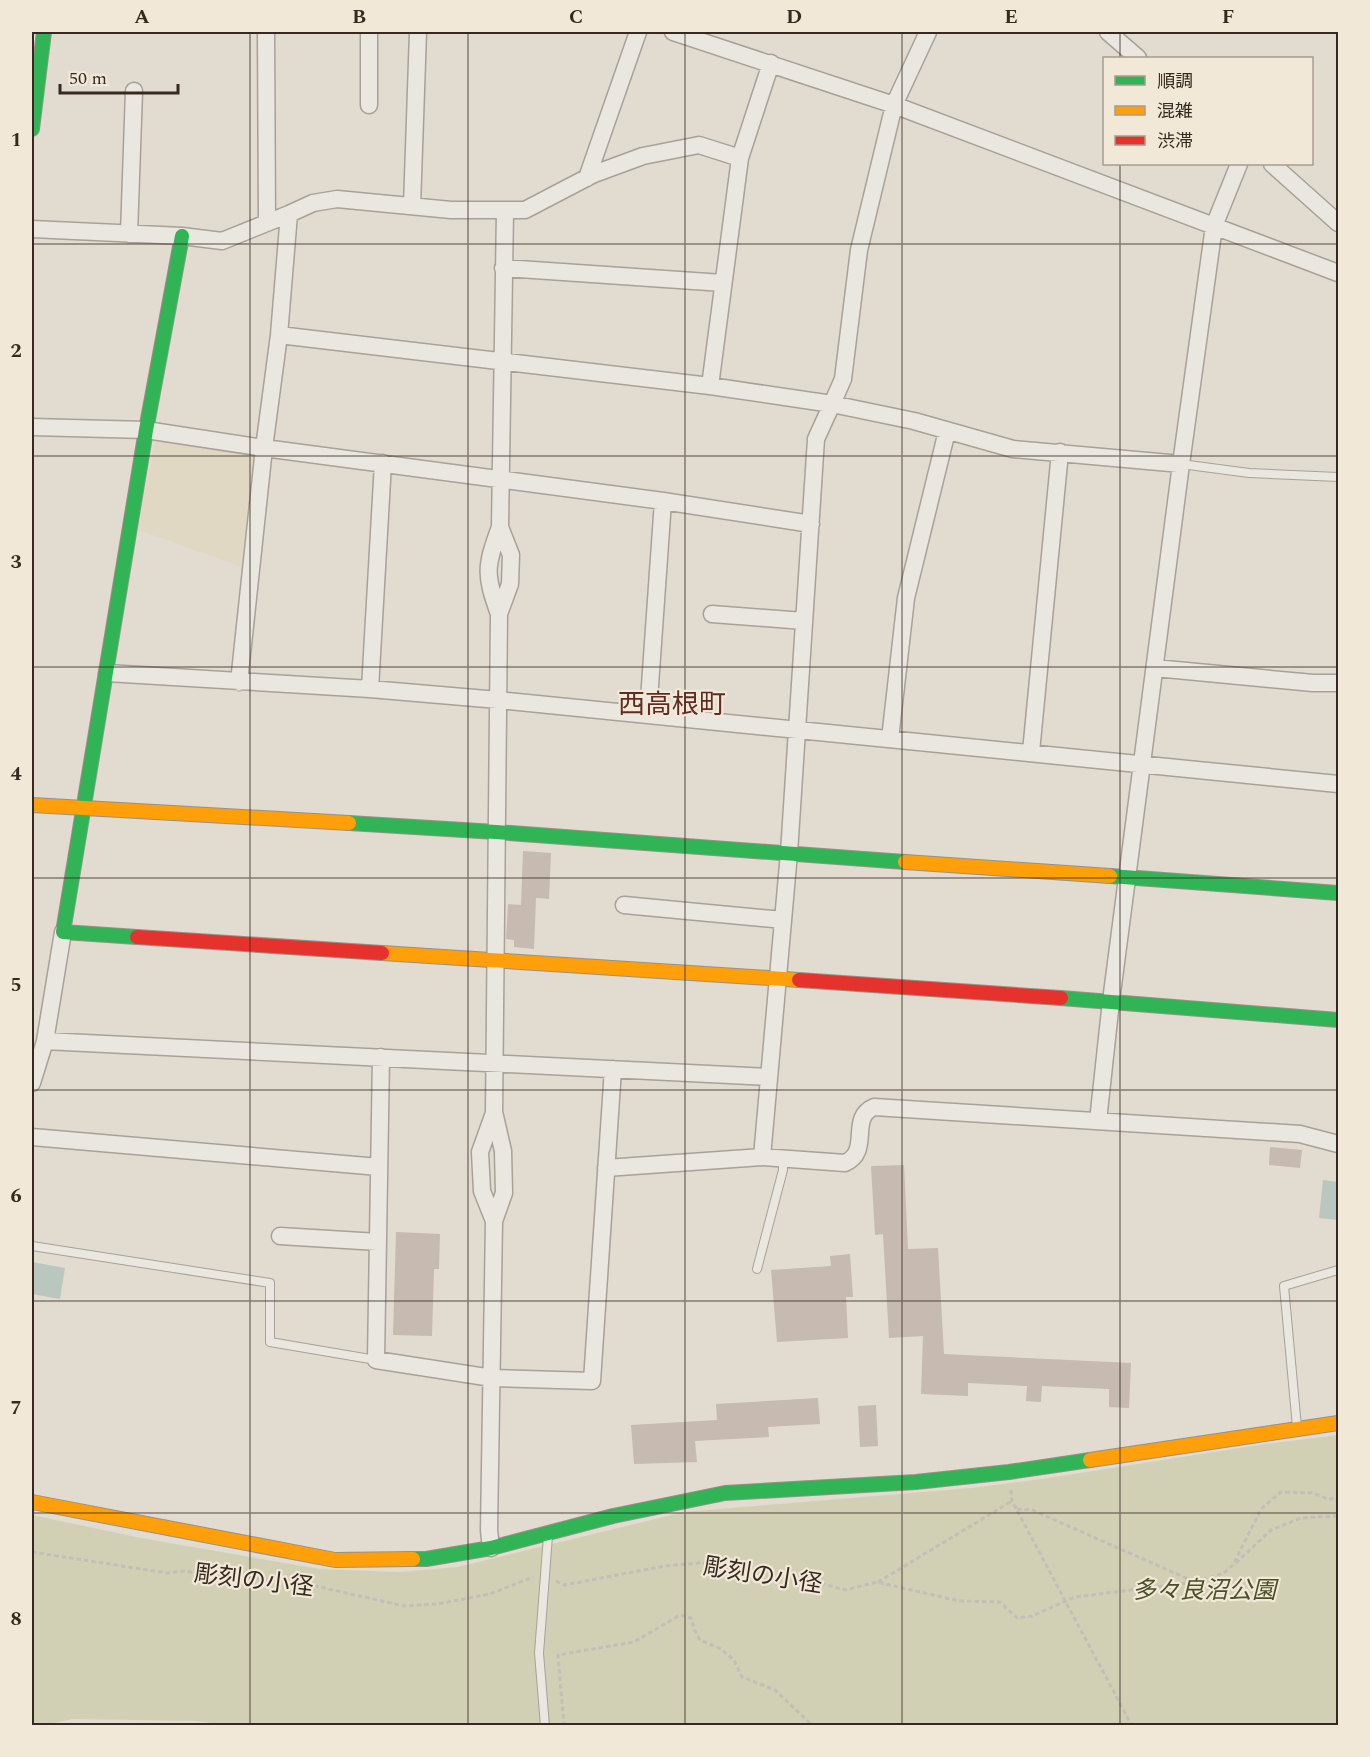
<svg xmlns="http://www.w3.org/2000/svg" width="1370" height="1757" font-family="Spectral,'Noto Sans JP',serif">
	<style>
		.farmland { fill: #e0d8c2 }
		.green { fill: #d2d0b4 }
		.water { fill: #b9c7be }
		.building { fill: #c6bab1 }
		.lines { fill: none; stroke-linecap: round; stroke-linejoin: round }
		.lane-casing { stroke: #a8a198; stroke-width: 10 }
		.street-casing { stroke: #a8a198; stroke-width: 19 }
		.fast-casing { stroke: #979088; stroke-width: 16 }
		.slow-casing { stroke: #979088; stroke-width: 16 }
		.jam-casing { stroke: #979088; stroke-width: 16 }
		.path { stroke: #c3beb7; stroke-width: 3; stroke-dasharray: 4.5 3; stroke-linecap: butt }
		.lane { stroke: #eae7e0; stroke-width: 8 }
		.street { stroke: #eae7e0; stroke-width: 16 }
		.fast { stroke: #30b455; stroke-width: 14 }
		.slow { stroke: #ff9f0a; stroke-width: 14 }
		.jam { stroke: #e5322d; stroke-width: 14 }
		.grid { fill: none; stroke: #362921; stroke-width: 1.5; stroke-opacity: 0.55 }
		.labels { text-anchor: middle; stroke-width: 4.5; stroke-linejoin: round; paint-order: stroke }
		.street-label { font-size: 24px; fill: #362921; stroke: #f2e8d7 }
		.park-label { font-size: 24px; font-style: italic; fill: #49502a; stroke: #f2e8d7 }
		.quarter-label { font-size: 27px; fill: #5e2c25; stroke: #f2e8d7 }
		.neatline { fill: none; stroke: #362921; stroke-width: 2 }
		.grid-label { font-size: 20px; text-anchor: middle; font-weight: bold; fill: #362921 }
	</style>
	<rect width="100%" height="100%" fill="#e2dbd0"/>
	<path class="farmland" d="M161,439l95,18 -13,110 -105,-37 16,-86z"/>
	<path class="green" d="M1338,1435v290l-607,1 -20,-3 -33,3h-443l-38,-5 -124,-2 -30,6h-11v-210l109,23 178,31 80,3 59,-5 226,-55 288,-24 70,-9 223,-35z"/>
	<path class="water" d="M1323,1180l15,2v38l-19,-2z
		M32,1262l33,6 -5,31 -28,-5z"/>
	<path class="building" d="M523,851l28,2 -2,46 -13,-1 -2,51 -20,-2v-7l-8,-1 2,-35 13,1z
		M1270,1147l32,3 -2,18 -31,-3z
		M904,1165l4,84 30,-1 6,106 187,9 -2,45 -20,-1v-18l-67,-3 -1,16 -15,-1 1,-15 -59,-3v13l-47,-2 2,-58 -34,2 -6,-104 -8,1 -4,-69z
		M396,1232l44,2 -1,35h-5l-2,67 -39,-1z
		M850,1254l3,43h-7l2,41 -71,4 -6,-72 60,-4 -1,-10z
		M818,1398l2,26 -52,3 1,10 -74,4 2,21 -63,2 -3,-39 86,-5 -1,-16z
		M876,1405l2,41 -18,1 -2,-41z"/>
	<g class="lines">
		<g class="lane-casing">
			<path id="lane" d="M1181,464l68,9 89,4
				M32,1246l238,37v59l106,18
				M757,1269l26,-99v-13
				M1297,1427l-13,-141 54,-16
				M545,1726l-6,-73 9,-117"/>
		</g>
		<g class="street-casing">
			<path id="street" d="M266,32l1,191
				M673,32l221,73 444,168
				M928,32l-34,73 -35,145 -16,129 -11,25 82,17 99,28 168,15
				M1108,32l30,26
				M369,105v-73
				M1272,164l66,59
				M587,178l51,-146
				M412,206l6,-174
				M32,229l150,7 40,5 67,-27
				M129,234l5,-143
				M503,268l220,15
				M279,335l431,51 122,18 -16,35 -27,414 -27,304
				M710,386l30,-228
				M32,427l114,3 118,18 15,-113 10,-121 24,-11 24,-4 114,11h74l69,-36 49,-18 56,-11 41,13 31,-95
				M499,614c-14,-39 -14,-47 1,-87
				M712,614l92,7
				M1155,668l158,15h25
				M107,673l263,16 128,11 840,84
				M239,682l25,-234 399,53 148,23
				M370,689l13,-226
				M648,714l15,-213
				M890,739l16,-141 41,-167
				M1031,752l29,-300
				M624,905l159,15
				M45,1041l724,36
				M381,1057l-5,303 116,18 100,3 21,-312
				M32,1083l13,-42 18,-109
				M494,1113l-14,39 2,39 12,30
				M1098,1121l13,-120 70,-537 33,-238 25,-62
				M32,1137l347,30
				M606,1168l156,-11 83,6c27,-12 3,-45 29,-56l426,27 38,10
				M280,1236l98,6
				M491,1548l-2,-18 5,-309 10,-28 -1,-42 -9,-39 5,-498 11,-30 1,-29 -11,-28 5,-316"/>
		</g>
		<g class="fast-casing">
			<path id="fast" d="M32,129l12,-97
				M349,823l147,9 409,30
				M1110,876l228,17
				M137,937l-74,-5 83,-502 36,-194
				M1061,998l277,22
				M413,1559h13l65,-11 122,-32 112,-23 191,-11 93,-10 81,-12"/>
		</g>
		<g class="slow-casing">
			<path id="slow" d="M32,805l317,18
				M905,862l205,14
				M382,953l417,27
				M1090,1460l248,-37
				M32,1502l303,58 78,-1"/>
		</g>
		<g class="jam-casing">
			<path id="jam" d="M137,937l245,16
				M799,980l262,18"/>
		</g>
		<path class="path" d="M1011,1490l1,11 120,225
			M1017,1509l15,1 161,71
			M32,1552l135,21 18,-2 24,5 80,4 115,26 33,-2 53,-10 43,-17
			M1236,1563l35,-33 30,-12 37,-2
			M556,1581l8,4 101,-19 35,-3 36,4 35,8 23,1 51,14 32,-8 82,19 41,1 17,16 15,-2 43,-19 120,-15 29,-9 9,-8 28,-56 20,-17 32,1 15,6 10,-1
			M878,1582l134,-81
			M564,1726l-6,-71 76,-13 46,-27 11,3 4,13 5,9 21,9 13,11 8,17 33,13 38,36"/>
		<use href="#lane" class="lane"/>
		<use href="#street" class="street"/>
		<use href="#fast" class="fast"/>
		<use href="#slow" class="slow"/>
		<use href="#jam" class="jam"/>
	</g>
	<path class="grid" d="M250,32v1694M468,32v1694M685,32v1694M902,32v1694M1120,32v26M1120,164v1562M32,244h1306M32,456h1306M32,667h1306M32,878h1306M32,1090h1306M32,1301h1306M32,1513h1306"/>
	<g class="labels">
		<g class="street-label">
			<text transform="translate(763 1575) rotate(9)" y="8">彫刻の小径</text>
			<text transform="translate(254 1580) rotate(7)" y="8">彫刻の小径</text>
		</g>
		<g class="park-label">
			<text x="1204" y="1598">多々良沼公園</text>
		</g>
		<g class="quarter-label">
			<text x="672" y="713">西高根町</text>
		</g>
	</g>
	<rect width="1370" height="1757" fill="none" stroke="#f2e8d7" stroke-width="66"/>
	<rect x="1103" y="57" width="210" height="108" fill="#f2e8d7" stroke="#a79c8e" stroke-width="1.5"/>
	<rect x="1115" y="76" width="30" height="9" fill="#30b455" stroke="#a79c8e" stroke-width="1.5"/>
	<text x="1157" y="87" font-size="18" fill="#362921">順調</text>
	<rect x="1115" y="106" width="30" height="9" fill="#ff9f0a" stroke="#a79c8e" stroke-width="1.5"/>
	<text x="1157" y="117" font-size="18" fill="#362921">混雑</text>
	<rect x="1115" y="136" width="30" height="9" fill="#e5322d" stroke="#a79c8e" stroke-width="1.5"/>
	<text x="1157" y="147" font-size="18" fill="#362921">渋滞</text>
	<path d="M60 84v9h118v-9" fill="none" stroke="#362921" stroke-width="3"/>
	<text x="69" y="84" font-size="18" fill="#362921" stroke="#f2e8d7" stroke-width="4.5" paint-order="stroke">50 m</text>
	<rect x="33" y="33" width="1304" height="1691" class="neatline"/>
	<g class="grid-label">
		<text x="142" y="23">A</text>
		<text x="359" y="23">B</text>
		<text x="576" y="23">C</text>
		<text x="794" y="23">D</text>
		<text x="1011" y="23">E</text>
		<text x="1228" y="23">F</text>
		<text x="16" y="146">1</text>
		<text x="16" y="357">2</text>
		<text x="16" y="568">3</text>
		<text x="16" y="780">4</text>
		<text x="16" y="991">5</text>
		<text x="16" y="1202">6</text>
		<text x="16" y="1414">7</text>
		<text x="16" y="1625">8</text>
	</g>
</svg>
